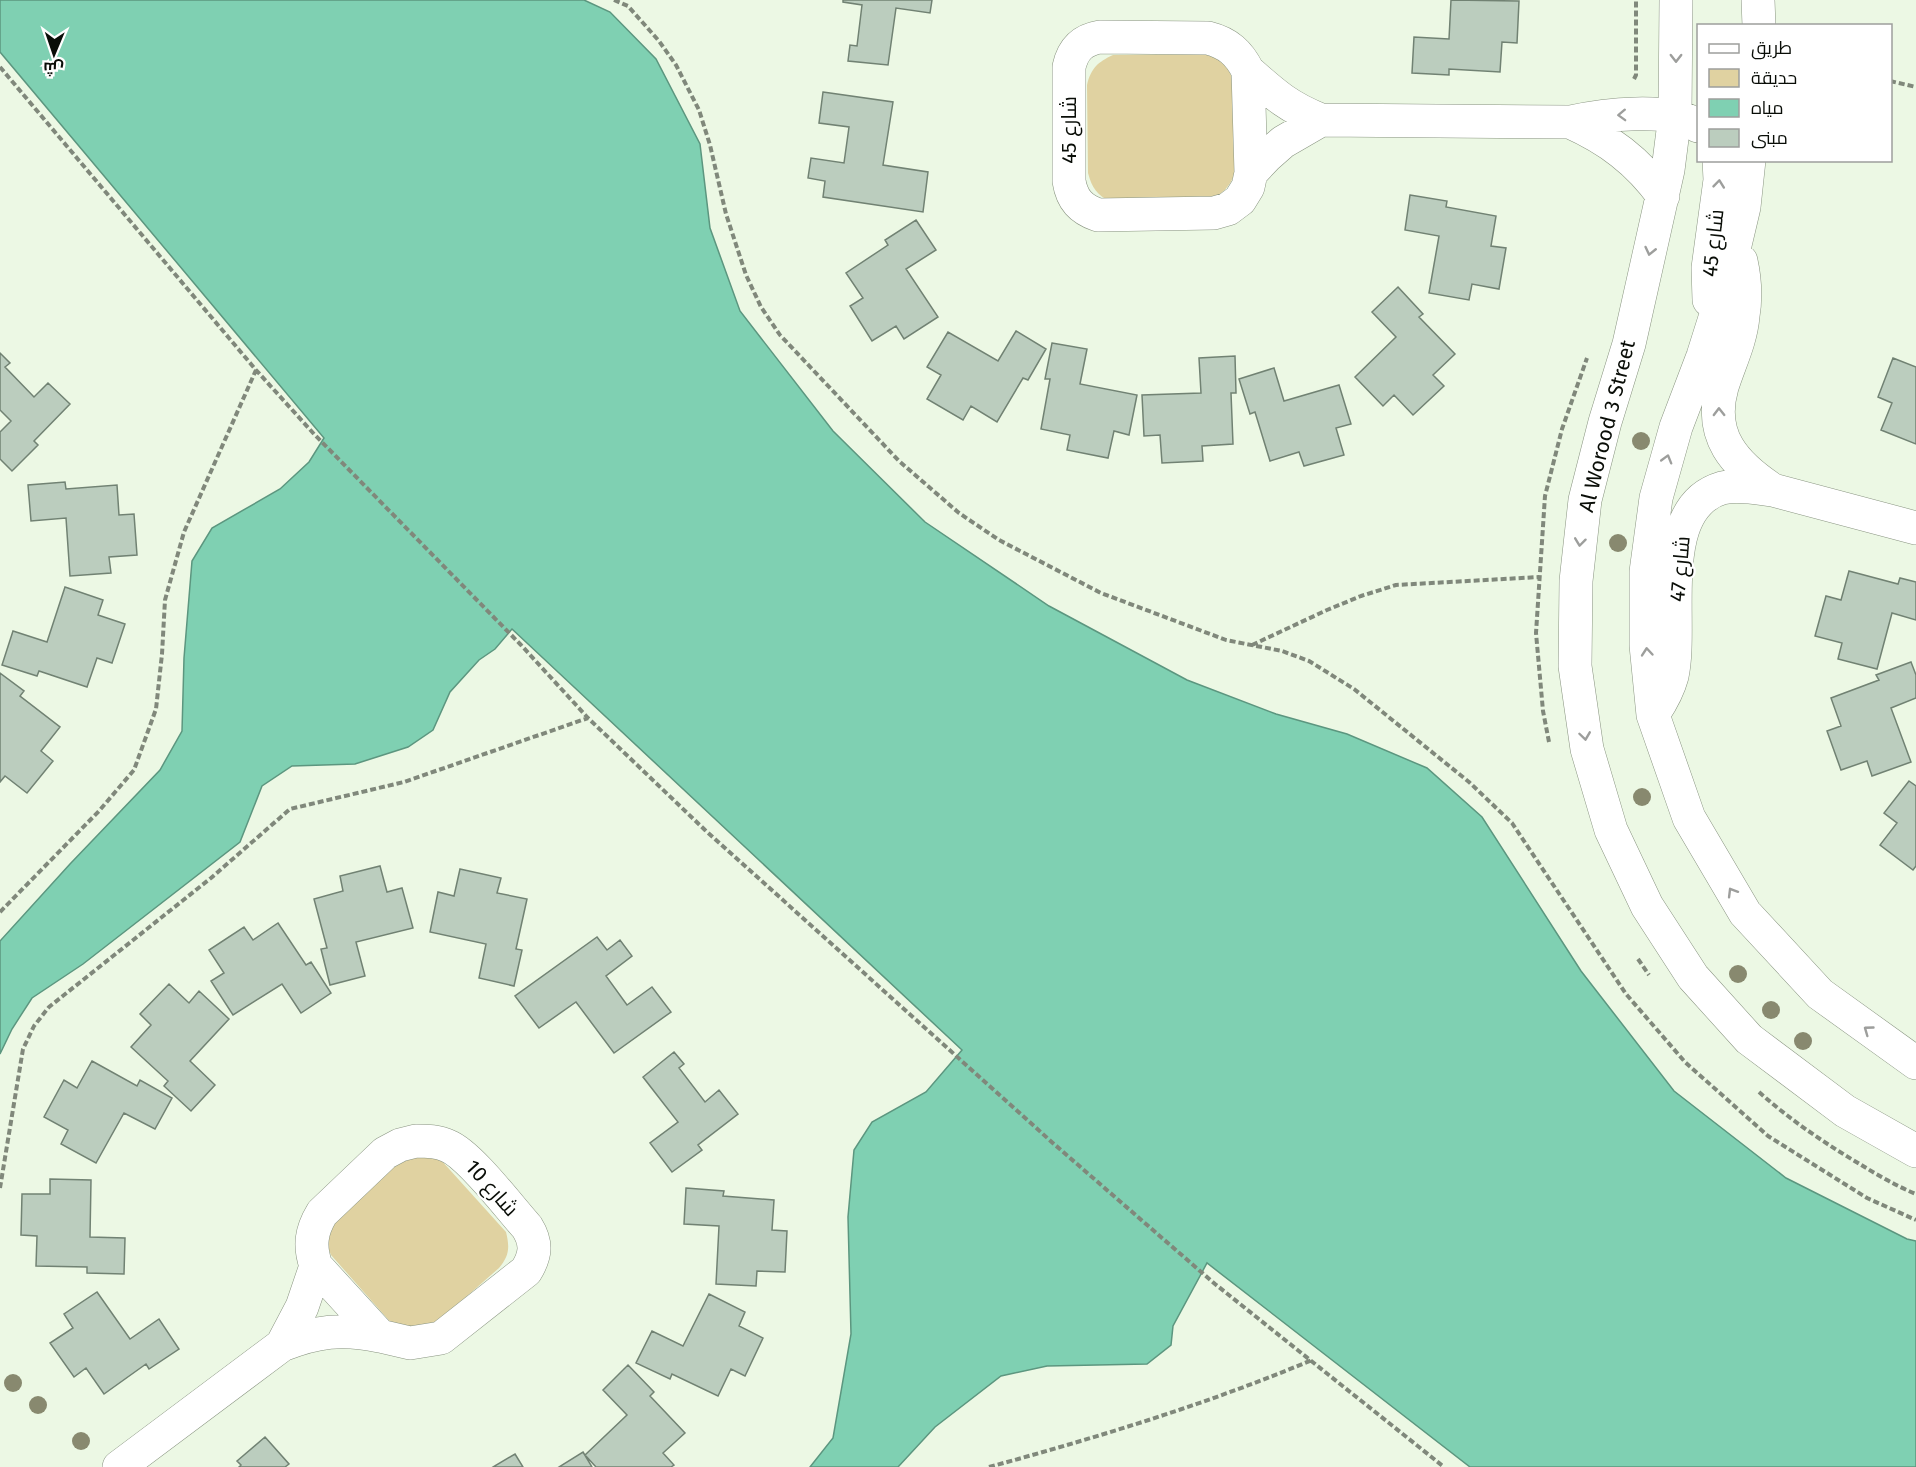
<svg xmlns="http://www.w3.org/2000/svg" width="1916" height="1467" font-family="'Fira Sans',Cairo,sans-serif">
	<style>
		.green { fill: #e0d2a1 }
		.water { fill: #7fd0b2; stroke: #5c967f; stroke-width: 1.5 }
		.building { fill: #bbcdbe; stroke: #718273; stroke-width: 1.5 }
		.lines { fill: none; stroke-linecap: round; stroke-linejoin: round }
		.minor-casing { stroke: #899481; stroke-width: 34 }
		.path { stroke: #80887b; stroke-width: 4; stroke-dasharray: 6 3; stroke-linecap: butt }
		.minor { stroke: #fff; stroke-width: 33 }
		.tree { fill: #88896f }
		.oneway { stroke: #9d9e9c }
		.labels { text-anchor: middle; stroke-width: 4.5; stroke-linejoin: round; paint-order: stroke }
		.street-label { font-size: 21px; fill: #090d07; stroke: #fff }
	</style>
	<rect width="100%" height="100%" fill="#ecf8e4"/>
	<path class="green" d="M1209,54c15,6 20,12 24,28l2,92c-6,13 -12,20 -26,26l-98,2c-14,-7 -19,-14 -23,-29l-1,-88c4,-17 11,-23 26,-30z
		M417,1153l24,7 65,72c4,16 3,24 -7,36l-66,58 -12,7 -28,-8 -62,-70 -5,-12 1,-13 78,-73z"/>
	<path class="water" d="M0,0h584l26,12 46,47 44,85 10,84 30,83 93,120 92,91 124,84 138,74 89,34 71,20 80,34 55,49 99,154 93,120 112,87 121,61 9,2v226h-446l-263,-204 -34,63 -2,19 -24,19 -100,2 -46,10 -66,51 -37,40h-88l23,-29 18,-104 -3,-117 6,-67 18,-28 54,-30 36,-42 -450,-421 -17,20 -16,11 -29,32 -17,38 -25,17 -53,17 -63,2 -30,20 -22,56 -157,122 -51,34 -20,31 -12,25v-113l70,-77 90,-94 22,-39 2,-73 8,-97 20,-33 68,-39 29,-27 15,-24 -324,-386z"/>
	<path class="building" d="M843,0h89l-2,13 -34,-5 -8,57 -40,-4 2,-16 7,1 5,-41 -19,-3z
		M1451,0l68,1 -2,42 -15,-1 -2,30 -51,-3v6l-37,-2 2,-36 35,2z
		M823,92l70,10 -10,63 45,7 -5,40 -100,-15 2,-16 -17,-3 3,-20 33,5 5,-36 -30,-4z
		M1410,195l37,6 -1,6 50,9 -5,30 15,2 -7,41 -27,-5 -3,16 -40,-7 10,-57 -34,-6z
		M916,220l20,30 -30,19 32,48 -34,22 -8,-13 -24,15 -22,-35 13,-8 -17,-25 42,-28 -3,-5z
		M1398,287l25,27 -4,3 36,37 -22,21 11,11 -31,29 -19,-20 -11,11 -28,-29 41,-40 -24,-25z
		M1016,331l30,18 -18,31 -5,-2 -26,44 -26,-16 -8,14 -36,-21 14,-24 -14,-8 21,-35 50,29z
		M1052,343l35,6 -7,35 57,11 -8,40 -15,-4 -6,27 -41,-8 3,-15 -29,-6 9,-50h-5z
		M0,353l10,10 -5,4 29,30 14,-14 22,21 -36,37 4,4 -26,26 -12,-12v-27l11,-11 -11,-11z
		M1235,356l1,37h-5l2,51 -31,2 1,15 -41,2 -2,-28 -16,1 -2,-41 59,-2 -2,-35z
		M1893,358l23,9v77l-35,-14 11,-27 -14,-6z
		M1274,368l10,33 55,-16 12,39 -15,4 8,27 -40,11 -5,-14 -29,9 -15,-49 -5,2 -11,-35z
		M65,482l1,7 51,-4 2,30 15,-1 3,41 -28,2 2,16 -41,3 -4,-58 -35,3 -3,-36z
		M1849,571l49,13 2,-6 16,4v38l-24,-7 -15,56 -39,-10 4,-16 -27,-7 11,-40 15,4z
		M65,587l38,13 -5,15 27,9 -13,39 -15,-5 -10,29 -48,-16 -2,5 -35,-11 11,-34 34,11z
		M1911,662l5,13v23l-25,10 20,54 -39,14 -5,-15 -26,9 -14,-39 14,-5 -10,-28 48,-18 -3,-5z
		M0,673l24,18 -4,5 40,31 -19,24 12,10 -26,32 -22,-17 -5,6z
		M1909,781l7,5v80l-3,4 -33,-25 17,-22 -13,-10z
		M380,866l7,26 15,-4 11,40 -57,14 9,34 -35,9 -9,-36 6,-1 -13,-49 29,-8 -3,-15z
		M460,869l41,9 -4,15 30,6 -11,50 6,1 -8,36 -35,-8 7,-34 -56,-12 8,-40 16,4z
		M278,923l28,42 5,-3 20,31 -30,20 -19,-29 -49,31 -22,-34 13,-8 -15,-23 35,-23 9,13z
		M597,937l10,13 13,-10 12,16 -26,20 21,29 25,-18 19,25 -57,41 -38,-51 -37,26 -24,-32z
		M169,984l20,19 10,-12 30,28 -39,42 25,24 -24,26 -27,-25 4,-5 -37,-34 20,-22 -11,-11z
		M674,1052l10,12 -5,4 26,34 14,-12 19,24 -40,31 4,5 -30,22 -22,-29 28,-21 -35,-45z
		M92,1061l45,25 3,-6 32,18 -17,31 -31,-16 -28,50 -35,-19 7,-14 -24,-13 20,-37 13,8z
		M50,1179l41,1 -1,57 35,1 -1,36 -37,-1v-6l-51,-1 1,-30 -16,-1 1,-41h28z
		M686,1188l38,3 -1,5 51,4 -2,30 15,1 -2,41 -28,-1 -1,15 -40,-2 3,-58 -35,-2z
		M97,1292l33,47 29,-20 20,30 -30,20 -3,-5 -42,30 -18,-26 -12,9 -24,-34 23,-15 -9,-14z
		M709,1294l36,18 -6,14 24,12 -18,38 -14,-7 -13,27 -46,-22 -2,5 -34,-16 16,-32 31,15z
		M628,1365l26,27 -4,4 35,37 -22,20 11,12 -3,2h-75l-11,-12 42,-40 -24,-25z
		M265,1437l24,27 -4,3h-46l2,-2 -4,-4z
		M583,1452l9,15h-33z
		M515,1454l8,13h-30z"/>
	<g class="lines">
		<g class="minor-casing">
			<path id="minor" d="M1676,0l-1,115 -7,55 -39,174 -24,78 -20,78 -9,81 -1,85 12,83 24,81 36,76 46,71 56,62 96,72 71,40
				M1758,0l1,26
				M1248,71c26,23 40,36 73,49l249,2c32,-7 101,-16 128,4
				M1570,122c38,17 68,39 93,74
				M1749,160l-5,47 -18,76 -23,73 -27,71 -20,71 -10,74v73l7,70 36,103 56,95 75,81 96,69
				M1251,173l-3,-102c-9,-18 -20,-28 -40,-33l-108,-1c-18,3 -27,12 -31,30v114c3,19 12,28 29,34l116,-2 14,-4 12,-9 8,-13 3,-14 15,-16 17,-15 38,-22
				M1741,261c4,18 5,37 2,55 -2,25 -14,48 -21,71 -14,49 13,78 51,103
				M1709,300l-1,-32 12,-88 -1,-20
				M1654,713c8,-12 14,-22 18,-37 12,-53 -18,-168 50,-188 16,-4 35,0 51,2l143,38
				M416,1141c11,0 22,0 32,5 22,9 61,61 79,81 10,16 9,28 -1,44l-85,67 -31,5 -30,-7 -64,-70c-7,-20 -5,-35 6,-53l63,-60 15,-8z
				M282,1345l20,-38 14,-41
				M119,1467l163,-122c35,-14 60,-17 98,-9"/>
		</g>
		<path class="path" d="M614,0l14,6 31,35 17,24 23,45 11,35 16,69 20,61 15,32 19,28 119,126 60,52 40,27 102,53 125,47 56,11 27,10 45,28 115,93 43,41 114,171 59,68 83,74 99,62 49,22
			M0,67l256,303 58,64 207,211 67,73 117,112 349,314 161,140 229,183
			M1634,79l2,-4v-75
			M1890,81l26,6
			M1252,645l75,-35 34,-14 35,-11 143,-8
			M1549,742l-6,-31 -7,-78 9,-137 17,-67 25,-71
			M0,912l99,-101 35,-41 22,-61 6,-55 3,-54 19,-68 72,-162
			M1638,959l11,16
			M1759,1092c30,27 64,50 99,71 18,11 38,23 58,31
			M0,1188l23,-139 11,-23 15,-19 162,-129 79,-69 114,-27 184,-64
			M989,1467c110,-30 218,-63 323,-107"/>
		<use href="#minor" class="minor"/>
	</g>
	<g class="tree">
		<circle cx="1641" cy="441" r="9"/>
		<circle cx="1618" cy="543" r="9"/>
		<circle cx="1642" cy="797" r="9"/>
		<circle cx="1738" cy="974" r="9"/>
		<circle cx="1771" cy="1010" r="9"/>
		<circle cx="1803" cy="1041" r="9"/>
		<circle cx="13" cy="1383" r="9"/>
		<circle cx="38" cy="1405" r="9"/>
		<circle cx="81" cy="1441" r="9"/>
	</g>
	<defs><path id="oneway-chevron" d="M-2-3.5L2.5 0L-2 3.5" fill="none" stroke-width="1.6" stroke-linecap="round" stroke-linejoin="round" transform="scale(1.5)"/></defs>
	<g class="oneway">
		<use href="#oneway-chevron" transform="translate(1676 58) rotate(90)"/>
		<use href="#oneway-chevron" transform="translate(1622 115) rotate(178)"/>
		<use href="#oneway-chevron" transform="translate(1719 184) rotate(-84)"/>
		<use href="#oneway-chevron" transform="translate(1650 251) rotate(103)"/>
		<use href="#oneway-chevron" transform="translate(1719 412) rotate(-91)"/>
		<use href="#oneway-chevron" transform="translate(1667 459) rotate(-74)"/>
		<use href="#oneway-chevron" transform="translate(1580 542) rotate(97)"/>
		<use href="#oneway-chevron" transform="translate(1647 652) rotate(-95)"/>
		<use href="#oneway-chevron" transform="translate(1585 736) rotate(82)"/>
		<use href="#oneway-chevron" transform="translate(1732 892) rotate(-121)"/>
		<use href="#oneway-chevron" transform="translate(1868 1030) rotate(-144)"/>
	</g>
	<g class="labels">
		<g class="street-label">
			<text transform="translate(1069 130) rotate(-90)" y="7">شارع 45</text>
			<text transform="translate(1713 243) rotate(-84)" y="7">شارع 45</text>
			<text transform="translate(1607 426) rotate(-76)" y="7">Al Worood 3 Street</text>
			<text transform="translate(1680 569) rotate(-85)" y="7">شارع 47</text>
			<text transform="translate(492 1188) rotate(48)" y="7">شارع 10</text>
		</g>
	</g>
	<rect x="1697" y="24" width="195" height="138" fill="#ffffff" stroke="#9d9e9c" stroke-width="1.5"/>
	<rect x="1709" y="44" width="30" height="9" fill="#ffffff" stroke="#9d9e9c" stroke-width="1.5"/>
	<text x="1751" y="54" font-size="18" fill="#090d07">طريق</text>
	<rect x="1709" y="69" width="30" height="18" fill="#e0d2a1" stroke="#9d9e9c" stroke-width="1.5"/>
	<text x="1751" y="84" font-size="18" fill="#090d07">حديقة</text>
	<rect x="1709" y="99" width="30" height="18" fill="#7fd0b2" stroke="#9d9e9c" stroke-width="1.5"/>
	<text x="1751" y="114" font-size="18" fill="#090d07">مياه</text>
	<rect x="1709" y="129" width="30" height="18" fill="#bbcdbe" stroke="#9d9e9c" stroke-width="1.5"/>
	<text x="1751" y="144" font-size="18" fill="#090d07">مبنى</text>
	<g transform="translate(54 54) rotate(182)" stroke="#ffffff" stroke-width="4.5" paint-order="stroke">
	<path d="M0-4.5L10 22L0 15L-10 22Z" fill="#090d07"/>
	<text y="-9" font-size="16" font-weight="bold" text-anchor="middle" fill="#090d07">ش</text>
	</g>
</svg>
